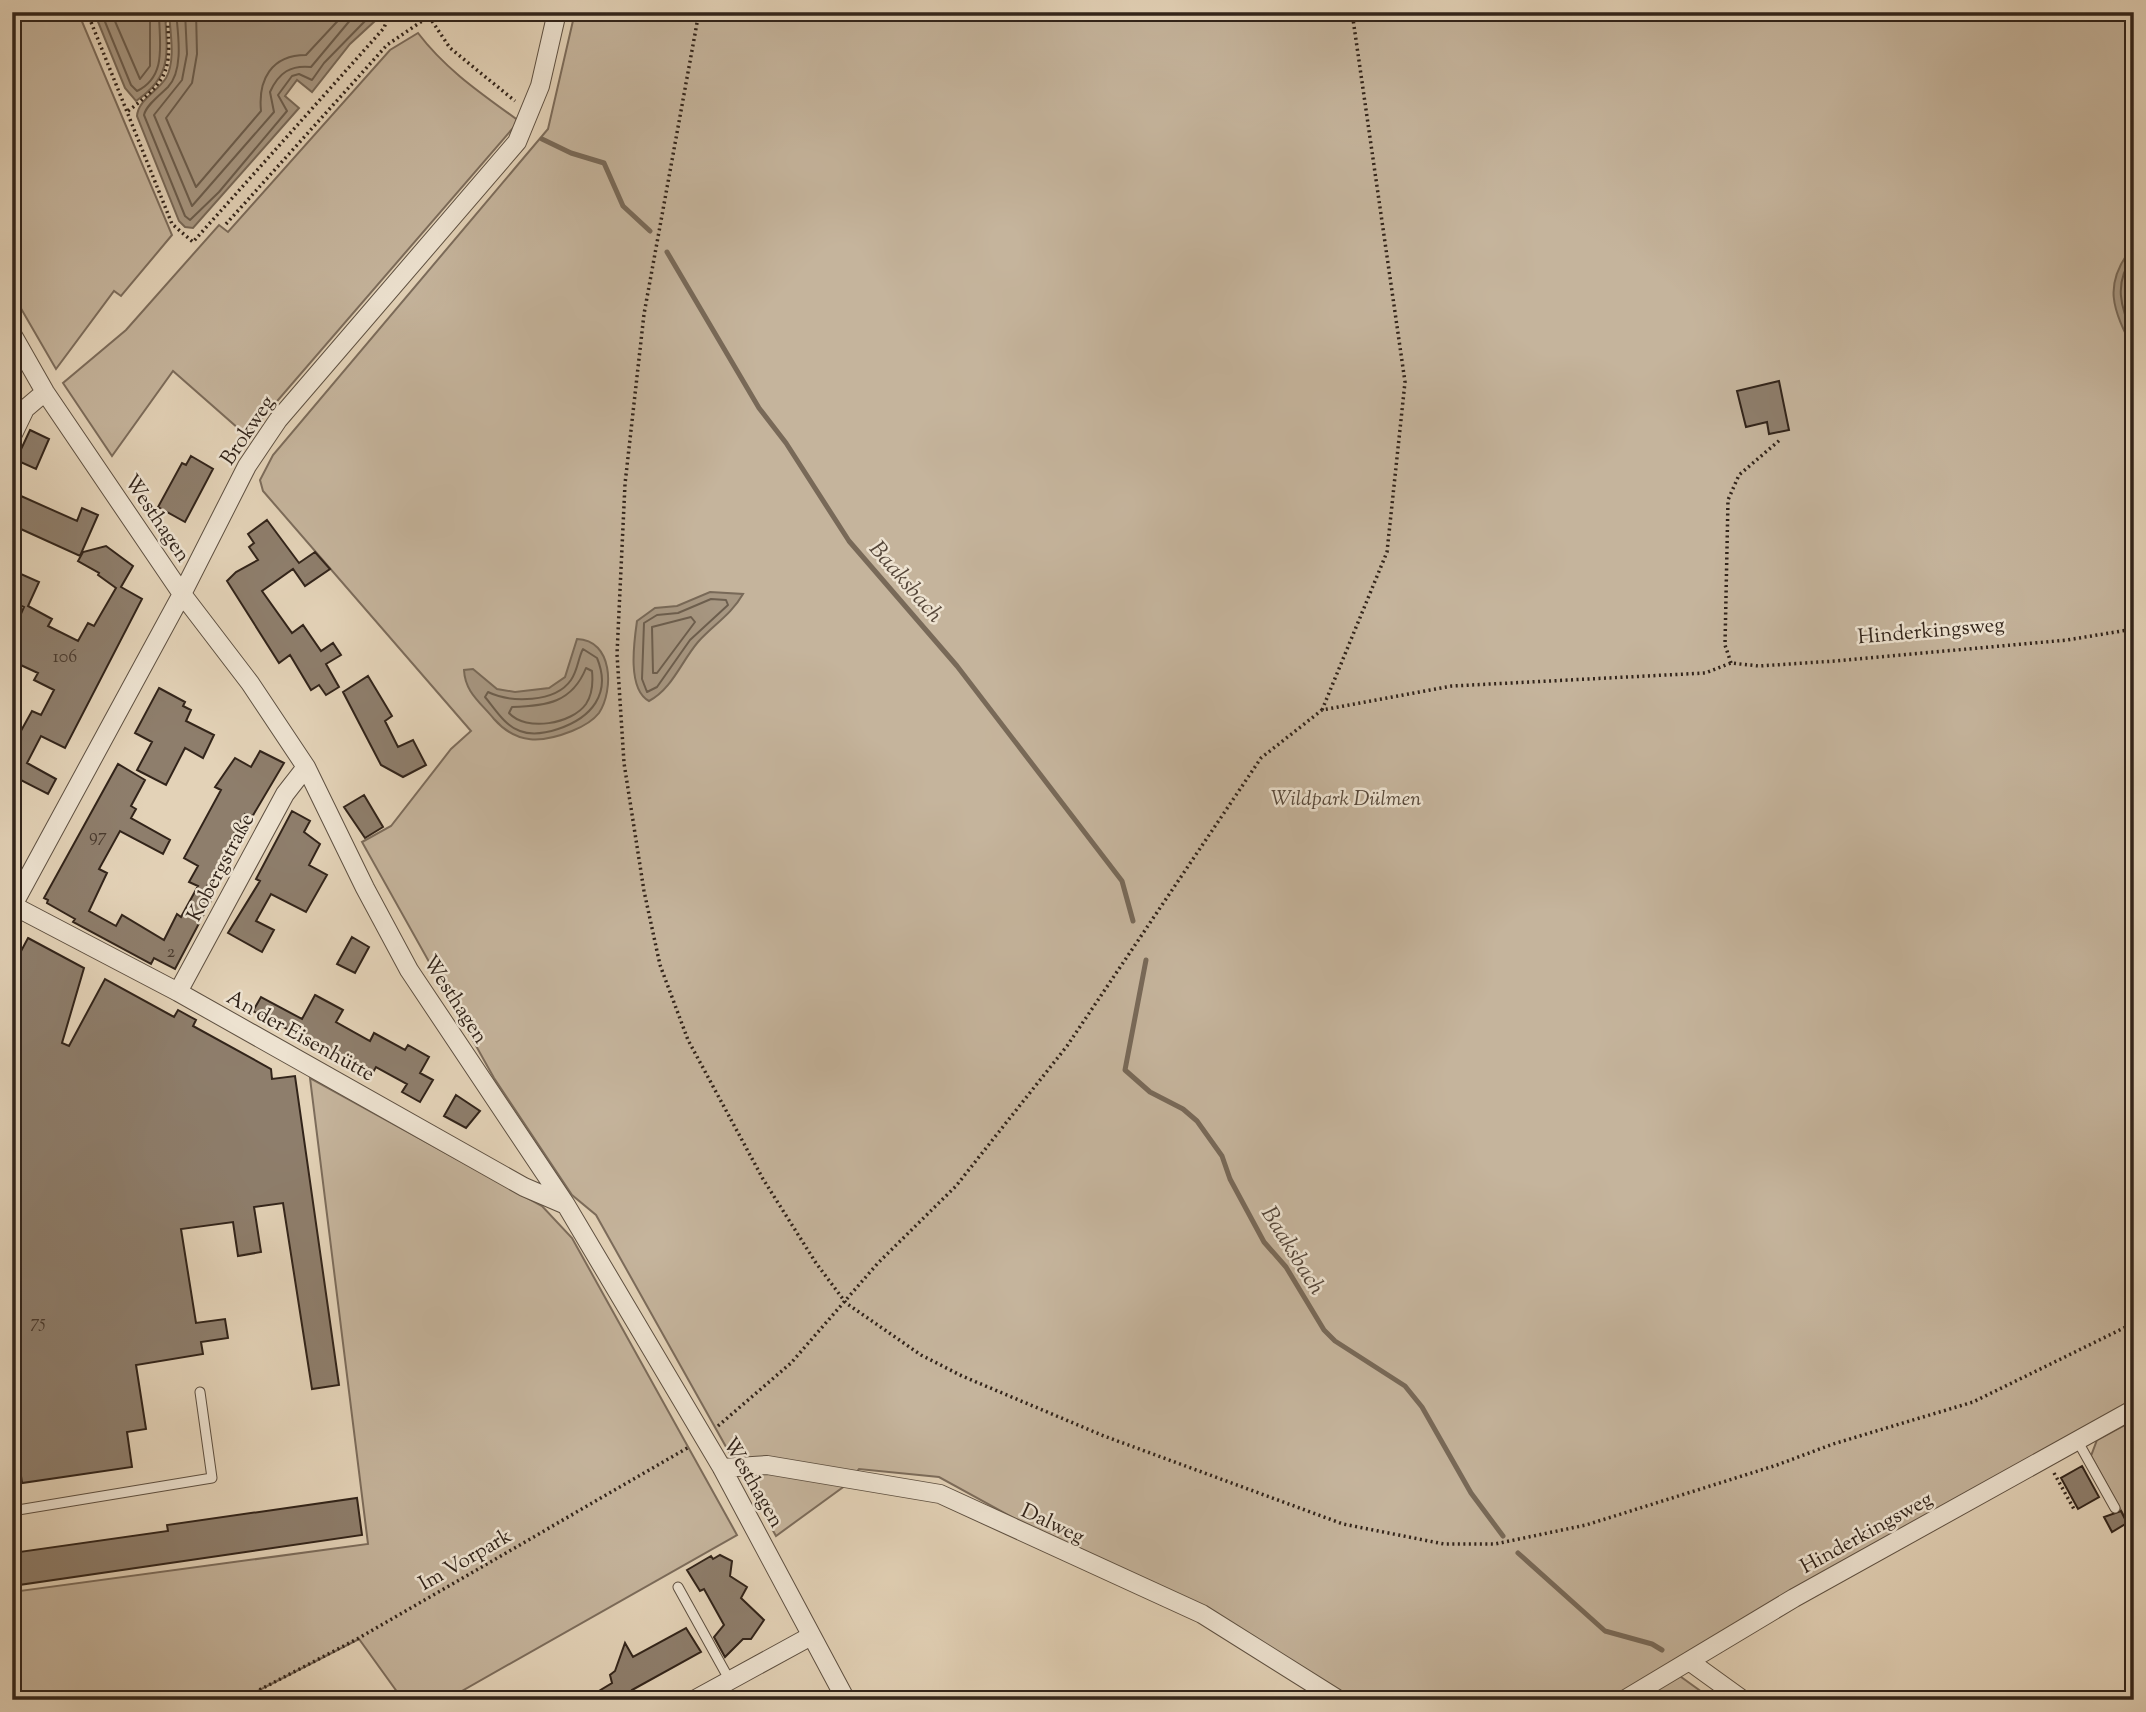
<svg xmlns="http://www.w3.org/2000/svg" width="2146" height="1712" font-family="'Sorts Mill Goudy',serif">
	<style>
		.green { fill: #c5b49c; stroke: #7c6c5b; stroke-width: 2 }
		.water { fill: #a79782; stroke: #786958; stroke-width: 2 }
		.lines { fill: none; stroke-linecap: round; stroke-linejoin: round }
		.shore { stroke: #6c5e4e; stroke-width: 2 }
		.stream { stroke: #786958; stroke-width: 5 }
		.building { fill: #8e7e6c; stroke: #32241a; stroke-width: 2 }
		.service-casing { stroke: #5e5041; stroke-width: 11 }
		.minor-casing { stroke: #5e5041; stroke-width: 20 }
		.path { stroke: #32241a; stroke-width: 3.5; stroke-dasharray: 2 3.5; stroke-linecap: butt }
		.service { stroke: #ede2d0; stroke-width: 9 }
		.minor { stroke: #ede2d0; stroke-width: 18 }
		.labels { text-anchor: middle; stroke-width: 5; stroke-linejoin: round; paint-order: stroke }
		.number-label { font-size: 18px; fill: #493a2e }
		.street-label { font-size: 21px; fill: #32241a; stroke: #ede2d0 }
		.park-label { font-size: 21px; font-style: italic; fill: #57483a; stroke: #ede2d0 }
		.water-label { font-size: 23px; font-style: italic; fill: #554639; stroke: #ede2d0 }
	</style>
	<rect width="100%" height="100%" fill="#e3d2b7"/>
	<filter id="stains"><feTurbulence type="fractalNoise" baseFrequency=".00286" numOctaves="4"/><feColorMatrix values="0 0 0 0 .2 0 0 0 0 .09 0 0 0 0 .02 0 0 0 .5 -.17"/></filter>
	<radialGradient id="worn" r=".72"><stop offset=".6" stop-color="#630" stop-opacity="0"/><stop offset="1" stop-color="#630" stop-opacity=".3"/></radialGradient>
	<path class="green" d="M12,12h66l94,223 -51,61 -7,-5 -58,78 -44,-76z
		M575,12h1559v1391l-522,297h-267l-406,-223 -80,-8 -13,16 -70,51 -180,-321 -24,-20 -78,-117 -132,-236 29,-16 60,-77 20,-18 -208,-240 -3,-11 13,-25 275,-326z
		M418,33c28,37 64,61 101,88l-272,315 -74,-65 -61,85 -49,-73 63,-53 93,-105 9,7 162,-182z
		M310,1078l232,128 30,32 165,297 -291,165h-43l-44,-61 -119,61h-228v-108l356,-48z
		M2134,1420v114l-43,-78 6,-16z
		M1677,1674l36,26h-78z"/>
	<path class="water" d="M94,12h71c2,41 8,64 -29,89l-11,-13z
		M169,12h202l5,8 -26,24 -38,48 -15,-12 -12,16 14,12 -106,120 -8,-1 -6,-6 -42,-105c1,-16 20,-24 29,-38 10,-18 4,-46 3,-66z
		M2134,245v106c-21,-42 -33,-66 0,-106z
		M710,592l33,2c-12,21 -30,31 -45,48 -17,20 -26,47 -49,59 -22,-12 -15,-59 -12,-80l18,-13 22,-2z
		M577,639c36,1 37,51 22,74 -7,9 -17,14 -27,18 -30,12 -55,14 -78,-12 -14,-17 -29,-27 -30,-49l9,-1 24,20 18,3 34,-4 16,-11z"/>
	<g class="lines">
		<path class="shore" d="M101,12l30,73 6,6c31,-15 22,-49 22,-79
			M111,12l29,67 10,-13v-54
			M176,12c2,22 8,58 -8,75 -7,7 -22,18 -24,28l41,101 5,4 29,-28 68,-81 -9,-16 14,-19 7,-2 13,6 12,-17 42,-43v-8
			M185,12l2,42 -5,26 -28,35 38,91 82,-94 -4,-20c9,-20 21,-27 41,-25l46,-55
			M196,12l1,42 -5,29 -26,35 30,69 65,-76c-3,-31 10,-56 45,-56l40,-43
			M2134,256c-21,26 -14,52 0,79
			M711,599l15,1 2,5 -38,35 -33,47 -10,5 -5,-13 2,-56 13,-8 21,-2z
			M691,617l4,5 -38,51h-4l-1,-46z
			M583,649l14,9c15,36 -6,60 -39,71 -12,4 -25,7 -38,2 -15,-5 -25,-22 -35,-34l3,-5c23,11 67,11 83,-12 7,-10 7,-22 12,-31z
			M586,668l6,3c1,10 0,24 -6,33 -14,20 -60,28 -77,9l3,-6c34,-1 60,-4 74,-39z"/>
		<path class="stream" d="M542,139l29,14 33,10 19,43 27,25
			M667,252l92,156 27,35 63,98 108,125 165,215 11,40
			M1146,960l-21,110 25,22 33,17 14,12 25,35 8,23 34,63 22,25 38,63 11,11 70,45 17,21 49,86 32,43
			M1518,1553l87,78 47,13 10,6"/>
	</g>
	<path class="building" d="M1779,381l10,49 -20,4 -2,-12 -21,5 -9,-36z
		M30,430l19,9 -13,30 -20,-9z
		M191,456l22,13 -28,53 -27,-15 24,-44 4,2z
		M12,492l65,29 5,-13 16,7 -18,41 -68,-31z
		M267,520l32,43 16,-11 15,17 -25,17 -12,-17 -31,22 30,42 11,-8 18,26 12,-8 8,12 -15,9 13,23 -13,8 -7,-10 -8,5 -21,-35 -11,8 -52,-82 9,-9 22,-12 -9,-13 5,-4 -6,-9z
		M106,546l27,20 -12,21 21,12 -77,149 -24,-12 -14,27 29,16 -8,15 -29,-15 -7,12v-44l20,-36 9,4 13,-25 -20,-10 4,-7 -26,-12v-27l12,-27 -12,-5v-32l27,12 -11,24 24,13 -4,7 30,15 10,-18 6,3 22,-38 -18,-13 1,-2 -21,-12 5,-9z
		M368,676l24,40 -7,5 13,26 15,-7 13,25 -23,12 -22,-12 -38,-73z
		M159,688l26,14 -2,4 8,4 -5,11 28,14 -11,23 -18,-10 -19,37 -29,-15 15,-28 -17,-9z
		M260,751l24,12 -32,54 -7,-3 -8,14 -32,62 9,5 -39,74 -21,-11 -3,6 -78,-42 2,-3 -28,-16 1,-3 -4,-2 74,-134 27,16 -14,26 5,3 -5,9 39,22 -7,14 -43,-23 -21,38 8,4 -18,38 27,15 6,-11 42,25 13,-26 4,3 17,-31 -9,-4 9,-16 -14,-8 37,-68 -6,-3 20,-29 16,9z
		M364,795l19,32 -18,11 -21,-31z
		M292,811l18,10 -6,11 16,12 -11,21 18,10 -21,37 -35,-18 -15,27 18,9 -12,22 -34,-19 32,-52 -4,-2z
		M352,937l17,10 -14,26 -18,-9z
		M28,938l56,30 -22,75 7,3 36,-67 69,38 4,-7 18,10 -3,6 78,43 1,10 23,-3 44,309 -27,4 -29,-186 -29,4 7,45 -23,4 -5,-34 -52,7 15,94 29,-4 3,19 -27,4 2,12 -67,11 10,64 -19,3 5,35 -110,16 -10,-68v-447z
		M315,995l28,15 -7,12 34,19 4,-8 31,17 3,-5 21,12 -9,16 13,7 -13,22 -18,-10 5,-8 -31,-17 -4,7 -119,-63 8,-14 41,22z
		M456,1095l24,16 -14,17 -22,-12z
		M2082,1466l17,31 -21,12 -17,-31z
		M357,1498l5,37 -350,51v-33l156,-22 -1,-6z
		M2121,1511l6,12 -15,9 -8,-15z
		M720,1555l12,6 -2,15 17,11 -6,11 23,22 -13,19h-8l-18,18 -11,-20 10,-12 -20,-36 -4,2 -13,-21 24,-14 2,3z
		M686,1628l15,24 -69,38 5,10h-53l28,-17 -2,-8 5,-4 10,-28 8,14z"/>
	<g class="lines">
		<g class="service-casing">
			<path id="service" d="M2077,1440l38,68
				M12,1511l200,-33 -12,-86
				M678,1587l51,92"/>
		</g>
		<g class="minor-casing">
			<path id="minor" d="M12,334l33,58 137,202 68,89 56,84 59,121 44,82 157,235 156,263 124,232
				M12,436l13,-27 20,-17
				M12,905l166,87 346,195 42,18
				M12,907l170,-313 65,-128 31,-46 239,-278 23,-56 17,-74
				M178,992l107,-198 21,-27
				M722,1468l45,-3 173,29 262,120 137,86
				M1689,1661l54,39
				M694,1700l117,-64
				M1624,1700l170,-102 340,-189"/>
		</g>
		<path class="path" d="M87,12l85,212 21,18 191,-214 6,-16
			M426,12l24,36 65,53
			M699,12l-55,302 -19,170 -8,170 7,109 20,128 16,74 28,75 75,139 53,84 30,40 75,52 41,21 142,60 239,88 101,20h51l91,-19 191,-60 56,-21 140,-42 161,-79
			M128,111c46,-35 42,-44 39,-99
			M226,224l161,-179 41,-28
			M1731,663l-6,-18 3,-145 11,-25 42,-36
			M1322,710l65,-158 18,-170 -53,-370
			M718,1426l73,-63 87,-100 78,-77 111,-140 194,-288 61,-48 130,-24 253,-13 26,-10 28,3 76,-5 232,-21 67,-11
			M2054,1473l21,38
			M240,1700l119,-62 330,-191"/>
		<use href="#service" class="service"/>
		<use href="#minor" class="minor"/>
	</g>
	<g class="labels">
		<g class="number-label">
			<text x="65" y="662">106</text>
			<text x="98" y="841">97</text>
			<text x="171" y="957">2</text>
			<text x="38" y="1327">75</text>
		</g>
		<g class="street-label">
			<text transform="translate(247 430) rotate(-56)" y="7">Brokweg</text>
			<text transform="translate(158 518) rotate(56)" y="7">Westhagen</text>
			<text transform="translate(1931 630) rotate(-5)" y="7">Hinderkingsweg</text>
			<text transform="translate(220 867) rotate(-62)" y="7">Kobergstraße</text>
			<text transform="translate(456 999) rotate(57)" y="7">Westhagen</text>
			<text transform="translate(301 1035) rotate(29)" y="7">An der Eisenhütte</text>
			<text transform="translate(754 1482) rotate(60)" y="7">Westhagen</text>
			<text transform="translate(1053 1523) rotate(25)" y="7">Dalweg</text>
			<text transform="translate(1866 1532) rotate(-29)" y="7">Hinderkingsweg</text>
			<text transform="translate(465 1559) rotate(-30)" y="7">Im Vorpark</text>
		</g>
		<g class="park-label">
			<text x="1346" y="805">Wildpark Dülmen</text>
		</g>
		<g class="water-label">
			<text transform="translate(907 581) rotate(49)" y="8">Baaksbach</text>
			<text transform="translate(1294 1250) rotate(58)" y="8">Baaksbach</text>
		</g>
	</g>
	<rect width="2146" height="1712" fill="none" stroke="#e3d2b7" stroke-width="42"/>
	<rect x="14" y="14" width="2118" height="1684" fill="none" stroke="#32241a" stroke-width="3.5"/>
	<rect x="21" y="21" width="2104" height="1670" fill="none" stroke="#32241a" stroke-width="2"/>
	<rect width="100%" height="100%" filter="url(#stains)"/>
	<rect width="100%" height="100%" fill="url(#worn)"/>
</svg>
